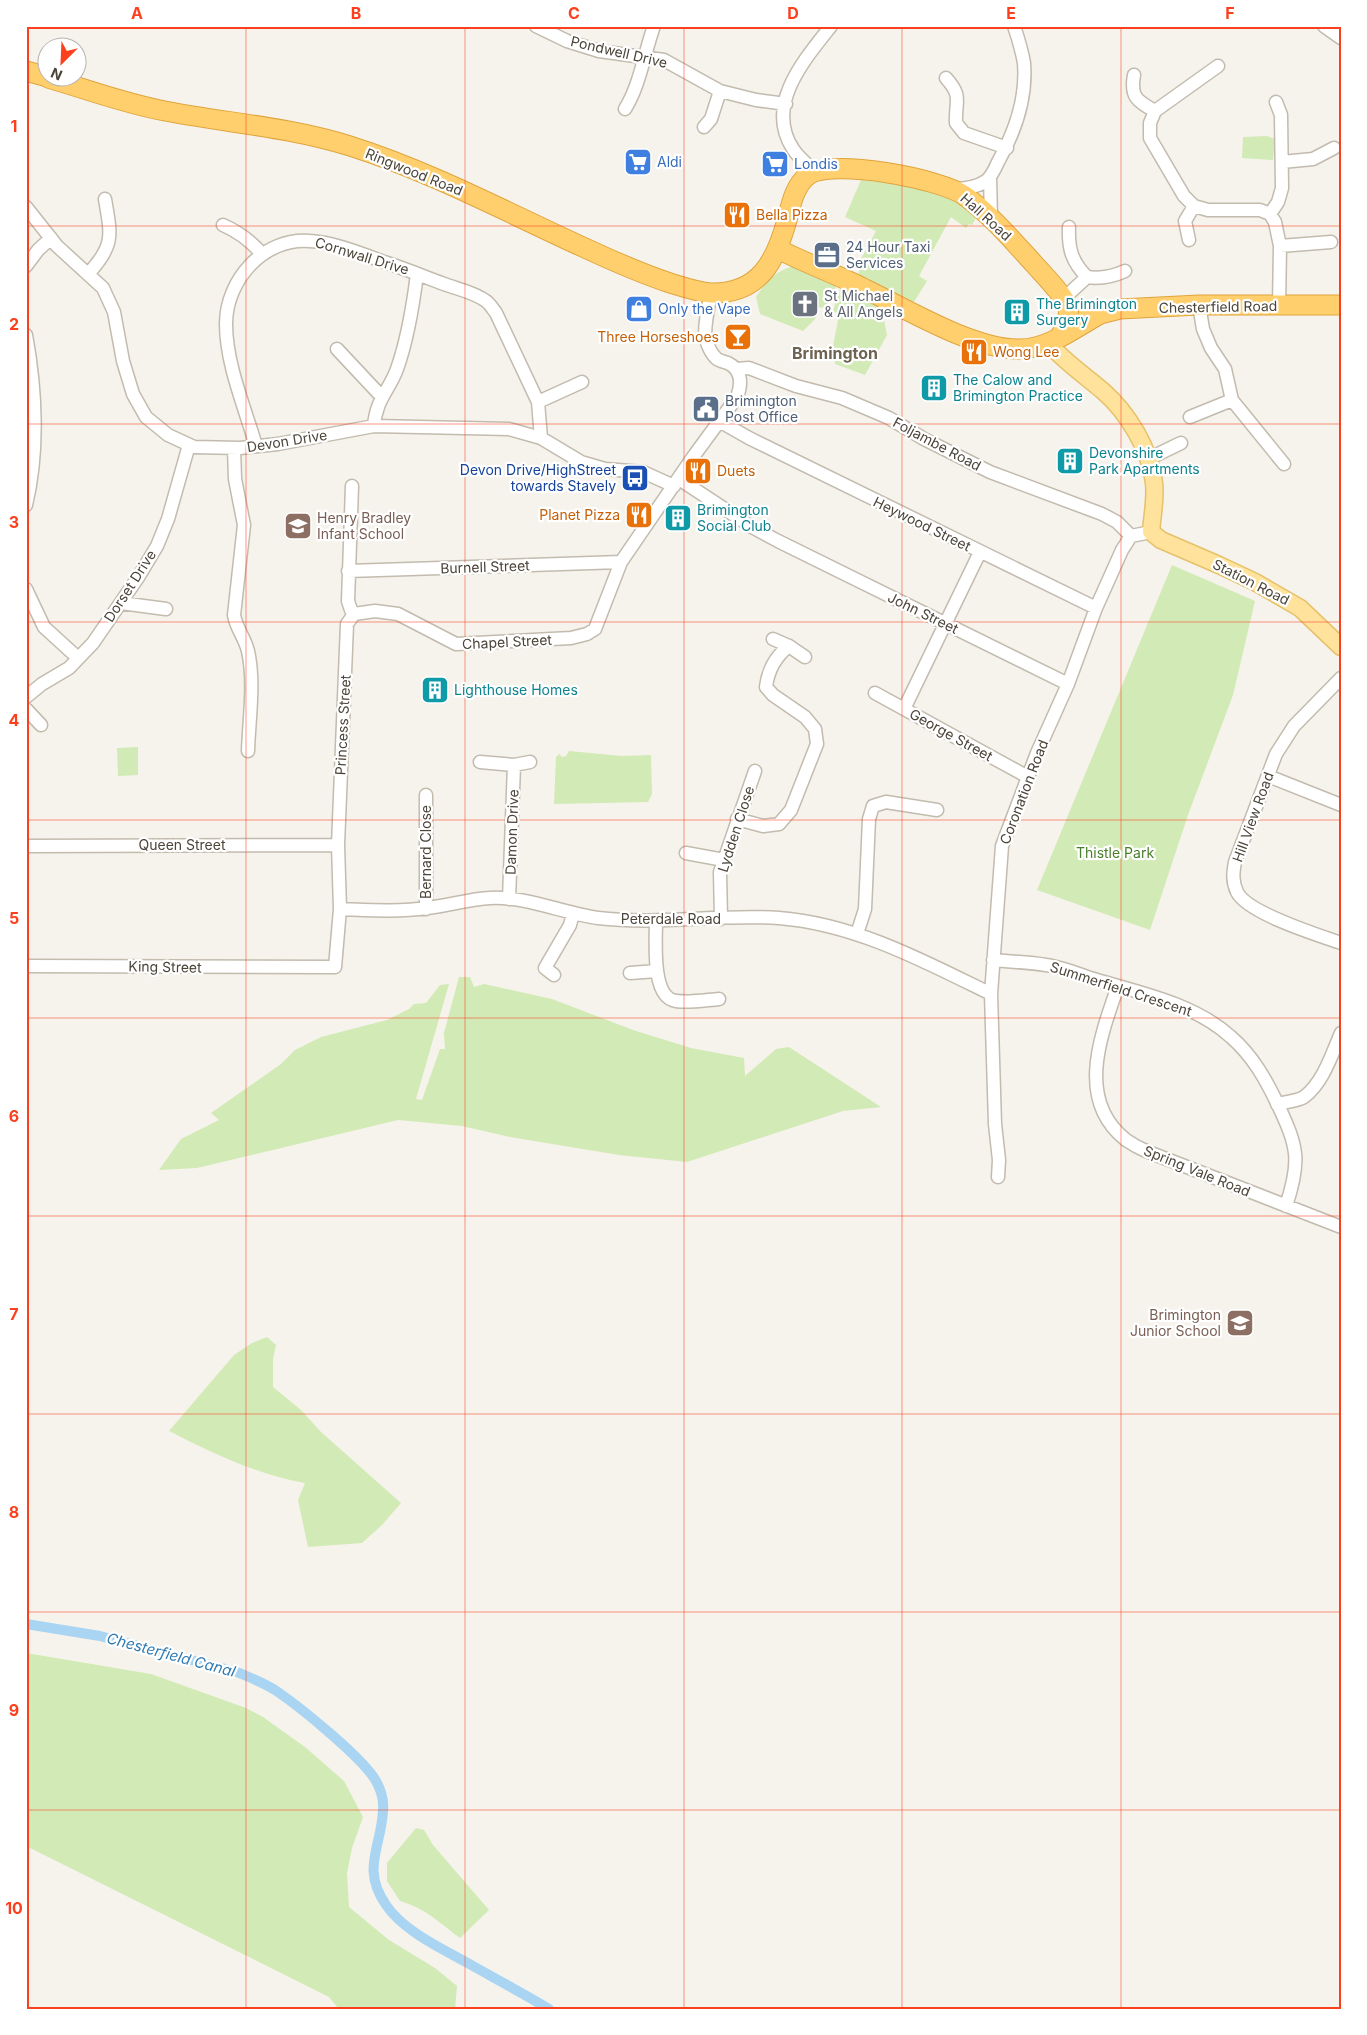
<svg xmlns="http://www.w3.org/2000/svg" width="1367" height="2035" font-family="Inter,sans-serif">
	<style>
		.green { fill: #d2eab5 }
		.lines { fill: none; stroke-linecap: round; stroke-linejoin: round }
		.canal { stroke: #a9d4f2; stroke-width: 10 }
		.minor-casing { stroke: #c2bbae; stroke-width: 15 }
		.major-casing { stroke: #e6c16a; stroke-width: 19 }
		.highway-casing { stroke: #e0a43c; stroke-width: 21 }
		.minor { stroke: #fff; stroke-width: 12 }
		.major { stroke: #ffe39c; stroke-width: 16 }
		.highway { stroke: #ffcf6e; stroke-width: 19 }
		.grid { fill: none; stroke: #fc3f1d; stroke-width: 1; stroke-opacity: 0.55 }
		.labels { text-anchor: middle; stroke-width: 4.5; stroke-linejoin: round; paint-order: stroke }
		.street-label { font-size: 14px; fill: #4b4439; stroke: #fff }
		.shop-label { font-size: 14px; fill: #366cbe; stroke: #fff; text-anchor: start }
		.food-label { font-size: 14px; fill: #c56008; stroke: #fff; text-anchor: start }
		.service-label { font-size: 14px; fill: #4e5e75; stroke: #fff; text-anchor: start }
		.worship-label { font-size: 14px; fill: #5b616d; stroke: #fff; text-anchor: start }
		.culture-label { font-size: 14px; fill: #0d838f; stroke: #fff; text-anchor: start }
		.transit-label { font-size: 14px; fill: #164399; stroke: #fff; text-anchor: end }
		.education-label { font-size: 14px; fill: #785e54; stroke: #fff; text-anchor: start }
		.park-label { font-size: 14px; fill: #4a7f2a; stroke: #fff }
		.water-label { font-size: 15px; font-style: italic; fill: #2e7ab2; stroke: #fff }
		.quarter-label { font-size: 16px; font-weight: bold; fill: #6e6250; stroke: #fff }
		.neatline { fill: none; stroke: #fc3f1d; stroke-width: 2 }
		.grid-label { font-size: 16px; text-anchor: middle; font-weight: bold; fill: #fc3f1d }
	</style>
	<rect width="100%" height="100%" fill="#f6f3ec"/>
	<path class="green" d="M1267,136l8,3 -2,21 -31,-2 1,-21z
		M861,180l45,5 48,12 22,21 -4,7 -3,-1 -3,4 -15,-11 -32,59 8,5 -13,21 -56,-26 3,-17 15,-28 -31,-14z
		M802,264l36,18 -12,27 -7,-2 -4,12 -12,12 -43,-17 -4,-17c13,-20 22,-28 46,-33z
		M842,284l47,24 -5,12 3,15 -22,40 -30,-11 -2,-18 6,-31 -6,-4z
		M1172,565l83,36 -22,94 -45,120 -38,115 -113,-40z
		M138,747v28l-20,1 -1,-28z
		M569,751l53,5 29,-1 1,39 -4,8 -94,2 2,-47 3,-3 3,3 4,-1z
		M459,977h11l4,10 10,-3 68,15 81,31 58,18 53,10 1,18 31,-27 13,-2 92,60 -38,4 -156,51 -68,-7 -109,-18 -48,-11 -64,-6 -201,48 -38,2 22,-31 38,-19 -8,-7 70,-49 14,-14 26,-13 66,-17 22,-11 5,-5 12,-1 14,-18 9,-1 -33,115 6,1 18,-51h5l-1,-16z
		M267,1337l9,8 -3,14v28l28,23 20,22 80,71 -19,22 -20,18 -54,4 -10,-47 7,-17c-47,-8 -93,-30 -136,-52l65,-76 18,-12z
		M26,1653l125,21 95,34 17,9 42,30 39,34 19,36 -11,31 -5,25 2,34 40,33 46,28 22,18 -2,23h-116l-10,-12 -303,-151z
		M416,1828l8,2 9,15 56,65 -29,28c-22,-16 -33,-29 -60,-37l-13,-20v-18z"/>
	<g class="lines">
		<path class="canal" d="M26,1624l74,12 137,36c14,6 28,11 41,20 23,16 85,66 98,89 5,9 8,20 7,30 -2,37 -22,58 3,94 18,27 59,45 87,61 25,14 51,28 76,43"/>
		<g class="minor-casing">
			<path id="minor" d="M536,26l31,15 32,10 65,9 56,31 36,9 30,4
				M1324,26l17,12
				M1218,66l-63,45 -5,12v15l34,58 10,10 14,4h52l10,4 5,8 5,24 -1,60
				M1134,75c-4,22 3,26 21,36
				M946,78c17,19 9,22 10,45l8,10 43,15
				M625,109c15,-24 19,-55 29,-83
				M704,127l7,-8 9,-28
				M1282,162l31,-3 21,-11
				M814,171c-7,-7 -16,-14 -21,-22 -29,-44 12,-90 38,-123
				M990,177l1,42
				M953,189c11,0 23,-1 33,-8 6,-5 9,-12 12,-19 17,-30 29,-63 26,-99 -2,-12 -6,-25 -10,-37
				M26,207l31,39 46,42 11,24 9,49 10,33 13,23 22,18 26,12 46,1 38,-4 96,-18 135,3 32,9 40,24 24,7 38,3 31,14
				M1270,214l8,-12 4,-14 -1,-73 -5,-13
				M223,225c16,7 27,15 39,29
				M1189,240l-4,-19 9,-15
				M1280,246l51,-4
				M26,266l12,-16 13,-12
				M88,274c27,-29 23,-39 17,-75
				M1087,277c14,2 25,0 38,-6
				M1063,299l24,-22c-15,-15 -19,-28 -18,-50
				M1199,305l4,24 8,19 14,21 7,31 52,64
				M26,335c10,54 13,117 0,170
				M337,349l45,48
				M736,369l13,-1 47,18 46,12 47,20 35,21 66,33 112,42 15,8 14,14
				M538,402l44,-20
				M1190,417l42,-17
				M719,421l30,17 347,170
				M374,426c2,-27 15,-35 23,-57 11,-31 16,-63 20,-95
				M256,446c-11,-38 -30,-82 -30,-122 0,-44 38,-87 84,-83 23,1 55,14 77,22 19,6 38,14 57,21 13,5 30,8 42,17 4,3 7,8 10,12l42,89 3,36
				M234,448l1,31 9,46 -10,90c2,13 11,23 14,36 7,32 1,68 0,100
				M1148,459l33,-16
				M679,479l73,48 26,14 290,143
				M352,486l-4,115 3,9 3,4
				M348,571l273,-9
				M26,589l18,38 34,31
				M121,603l45,6
				M354,614l21,-3 23,3 58,30 115,-6 16,-4 8,-5 26,-67 72,-105 44,-60c5,-13 5,-27 -9,-34 -3,-1 -8,-2 -11,-4 -5,-4 -10,-14 -11,-20 -3,-11 3,-34 5,-46
				M773,639l16,7
				M1341,678l-47,48 -18,28 -41,108c-2,11 -3,19 2,30 10,21 81,43 104,51
				M875,693l153,84
				M26,697l16,-13 27,-16 24,-25 46,-67 18,-30 11,-27 21,-74
				M26,709l15,16
				M904,709l76,-157
				M480,762l34,3 16,-3
				M1268,776l73,29
				M737,819l26,7 16,-2 12,-14 26,-66 -2,-15 -10,-12 -32,-22 -7,-8c2,-17 10,-31 23,-41l16,11
				M26,846l312,-1
				M686,853l38,7
				M509,899l5,-134
				M340,909c29,1 58,3 87,-1 21,-2 42,-9 63,-10 36,-2 72,15 108,20 60,7 121,-4 181,0 76,6 145,43 212,76
				M426,909v-114
				M721,919l-1,-47 35,-101
				M656,921c0,20 -5,77 20,80 13,2 30,-1 43,-2
				M857,934l8,-25 4,-90 4,-13 13,-4 51,8
				M993,960c18,2 36,2 53,5 15,2 30,8 44,13 47,14 104,25 141,59 22,19 35,43 47,68 20,42 23,56 8,101
				M26,966l309,1 5,-58 -2,-64 9,-221 7,-10
				M630,973l27,-2
				M554,975l-9,-7 25,-43 3,-12
				M1118,986c-17,49 -43,114 8,154 6,4 13,8 20,11l195,76
				M1277,1104c8,-2 21,-3 27,-7 19,-14 28,-43 37,-64
				M998,1177l1,-17 -4,-36 -4,-130 11,-148 35,-93 31,-69 28,-76 26,-58 9,-14 20,-4"/>
		</g>
		<g class="major-casing">
			<path id="major" d="M1048,343c16,18 36,32 55,48 25,22 47,58 51,92 2,15 -2,34 -3,49l10,8 58,25 36,17 45,26 41,39"/>
		</g>
		<g class="highway-casing">
			<path id="highway" d="M26,71l22,6
				M48,78c38,11 78,26 117,33 62,12 125,16 185,35 82,26 158,67 235,102 28,13 55,25 85,35 13,4 27,9 41,10 49,1 65,-33 76,-73 4,-15 7,-33 20,-44 22,-19 135,3 158,20 26,19 48,45 70,69 8,9 30,31 33,43 2,10 -3,20 -8,28
				M778,249c25,13 53,23 79,36 43,20 113,64 161,64 29,1 57,-21 82,-35
				M1088,314h12l20,-5 79,-4h142"/>
		</g>
		<use href="#minor" class="minor"/>
		<use href="#major" class="major"/>
		<use href="#highway" class="highway"/>
	</g>
	<path class="grid" d="M246,26v1983M465,26v1983M684,26v1983M902,26v1983M1121,26v1983M26,226h1315M26,424h1315M26,622h1315M26,820h1315M26,1018h1315M26,1216h1315M26,1414h1315M26,1612h1315M26,1810h1315"/>
	<defs>
		<g id="supermarket-square" transform="scale(1.4375)"><rect x="-9" y="-9" width="18" height="18" rx="4" fill="#3f7fe0" stroke="#fff"/><path d="M-6-5.5h2.5l.6 2H6L4.5 2H-2.5L-4.4-4H-6ZM-1.5 3.2a1.3 1.3 0 1 0 .1 0ZM3 3.2a1.3 1.3 0 1 0 .1 0Z" fill="#fff"/></g>
		<g id="restaurant-square" transform="scale(1.4375)"><rect x="-9" y="-9" width="18" height="18" rx="4" fill="#e8710a" stroke="#fff"/><path d="M-5-6h1v4h1v-4h1v4h1v-4h1v5L-1.5 .5V6h-2V.5L-5-1ZM5-6V6H3V1.5H1.5Q1.5-4 5-6Z" fill="#fff"/></g>
		<g id="office-square" transform="scale(1.4375)"><rect x="-9" y="-9" width="18" height="18" rx="4" fill="#5c6f8a" stroke="#fff"/><path d="M-6-3h4V-5.5h4V-3h4V5H-6ZM-1-4.5V-3h2v-1.5ZM-6 0V1H6V0Z" fill="#fff"/></g>
		<g id="church-square" transform="scale(1.4375)"><rect x="-9" y="-9" width="18" height="18" rx="4" fill="#6b7280" stroke="#fff"/><path d="M-1.2-6h2.4v3.5h3.3v2.4h-3.3V6h-2.4V-.1h-3.3v-2.4h3.3Z" fill="#fff"/></g>
		<g id="shop-square" transform="scale(1.4375)"><rect x="-9" y="-9" width="18" height="18" rx="4" fill="#3f7fe0" stroke="#fff"/><path d="M-5-2.5h2.3a2.7 3.5 0 0 1 5.4 0H5L5.5 6h-11ZM-1.5-2.5h3a1.5 2.3 0 0 0-3 0Z" fill="#fff"/></g>
		<g id="building-square" transform="scale(1.4375)"><rect x="-9" y="-9" width="18" height="18" rx="4" fill="#0f9aa8" stroke="#fff"/><path d="M-4-6H4V6H1V3H-1V6H-4ZM-2.5-4.3h1.7v1.8h-1.7ZM.8-4.3h1.7v1.8H.8ZM-2.5-1h1.7V.8h-1.7ZM.8-1h1.7V.8H.8Z" fill="#fff"/></g>
		<g id="bar-square" transform="scale(1.4375)"><rect x="-9" y="-9" width="18" height="18" rx="4" fill="#e8710a" stroke="#fff"/><path d="M-6-5H6L.8 .8V4.5H3.5V6h-7V4.5H-.8V.8Z" fill="#fff"/></g>
		<g id="civic-square" transform="scale(1.4375)"><rect x="-9" y="-9" width="18" height="18" rx="4" fill="#5c6f8a" stroke="#fff"/><path d="M-.6-6.5H3V-4.5H.6V-3L4-1V1h2V6H-6V1h2V-1L-.6-3ZM-1.2 2.5V6h2.4V2.5Z" fill="#fff"/></g>
		<g id="bus-square" transform="scale(1.4375)"><rect x="-9" y="-9" width="18" height="18" rx="4" fill="#1a4fb4" stroke="#fff"/><path d="M-5-6H5V4H4V6H2V4H-2V6H-4V4H-5ZM-3.5-4V0h7V-4ZM-3.5 1.2v1.5H-2V1.2ZM2 1.2v1.5H3.5V1.2Z" fill="#fff"/></g>
		<g id="school-square" transform="scale(1.4375)"><rect x="-9" y="-9" width="18" height="18" rx="4" fill="#8d6e63" stroke="#fff"/><path d="M0-5L7-2L0 1L-7-2ZM-4 1L0 2.5L4 1V4Q0 6-4 4Z" fill="#fff"/></g>
	</defs>
	<g fill-rule="evenodd">
		<use href="#supermarket-square" x="638" y="162"/>
		<use href="#supermarket-square" x="775" y="164"/>
		<use href="#restaurant-square" x="737" y="215"/>
		<use href="#office-square" x="827" y="255"/>
		<use href="#church-square" x="805" y="304"/>
		<use href="#shop-square" x="639" y="309"/>
		<use href="#building-square" x="1017" y="312"/>
		<use href="#bar-square" x="738" y="337"/>
		<use href="#restaurant-square" x="974" y="352"/>
		<use href="#building-square" x="934" y="388"/>
		<use href="#civic-square" x="706" y="409"/>
		<use href="#building-square" x="1070" y="461"/>
		<use href="#restaurant-square" x="698" y="471"/>
		<use href="#bus-square" x="635" y="478"/>
		<use href="#restaurant-square" x="639" y="515"/>
		<use href="#building-square" x="678" y="518"/>
		<use href="#school-square" x="298" y="526"/>
		<use href="#building-square" x="435" y="690"/>
		<use href="#school-square" x="1240" y="1323"/>
	</g>
	<g class="labels">
		<g class="street-label">
			<text transform="translate(619 52) rotate(13)" y="5">Pondwell Drive</text>
			<text transform="translate(414 172) rotate(22)" y="5">Ringwood Road</text>
			<text transform="translate(986 217) rotate(42)" y="5">Hall Road</text>
			<text transform="translate(362 256) rotate(17)" y="5">Cornwall Drive</text>
			<text transform="translate(1218 307) rotate(-1)" y="5">Chesterfield Road</text>
			<text transform="translate(287 441) rotate(-9)" y="5">Devon Drive</text>
			<text transform="translate(937 444) rotate(28)" y="5">Foljambe Road</text>
			<text transform="translate(922 524) rotate(26)" y="5">Heywood Street</text>
			<text transform="translate(485 567) rotate(-2)" y="5">Burnell Street</text>
			<text transform="translate(1251 582) rotate(27)" y="5">Station Road</text>
			<text transform="translate(130 586) rotate(-57)" y="5">Dorset Drive</text>
			<text transform="translate(923 613) rotate(26)" y="5">John Street</text>
			<text transform="translate(507 642) rotate(-3)" y="5">Chapel Street</text>
			<text transform="translate(343 725) rotate(-87)" y="5">Princess Street</text>
			<text transform="translate(951 735) rotate(29)" y="5">George Street</text>
			<text transform="translate(1024 792) rotate(-69)" y="5">Coronation Road</text>
			<text transform="translate(1253 817) rotate(-70)" y="5">Hill View Road</text>
			<text transform="translate(736 829) rotate(-72)" y="5">Lydden Close</text>
			<text transform="translate(512 832) rotate(-88)" y="5">Damon Drive</text>
			<text x="182" y="850">Queen Street</text>
			<text transform="translate(426 852) rotate(-90)" y="5">Bernard Close</text>
			<text x="671" y="924">Peterdale Road</text>
			<text transform="translate(165 967) rotate(1)" y="5">King Street</text>
			<text transform="translate(1121 989) rotate(18)" y="5">Summerfield Crescent</text>
			<text transform="translate(1197 1171) rotate(22)" y="5">Spring Vale Road</text>
		</g>
		<g class="shop-label">
			<text x="657" y="167">Aldi</text>
			<text x="794" y="169">Londis</text>
			<text x="658" y="314">Only the Vape</text>
		</g>
		<g class="food-label">
			<text x="756" y="220">Bella Pizza</text>
			<text x="719" y="342" text-anchor="end">Three Horseshoes</text>
			<text x="993" y="357">Wong Lee</text>
			<text x="717" y="476">Duets</text>
			<text x="620" y="520" text-anchor="end">Planet Pizza</text>
		</g>
		<g class="service-label">
			<text x="846" y="252">24 Hour Taxi<tspan x="846" dy="16">Services</tspan></text>
			<text x="725" y="406">Brimington<tspan x="725" dy="16">Post Office</tspan></text>
		</g>
		<g class="worship-label">
			<text x="824" y="301">St Michael<tspan x="824" dy="16">&amp; All Angels</tspan></text>
		</g>
		<g class="culture-label">
			<text x="1036" y="309">The Brimington<tspan x="1036" dy="16">Surgery</tspan></text>
			<text x="953" y="385">The Calow and<tspan x="953" dy="16">Brimington Practice</tspan></text>
			<text x="1089" y="458">Devonshire<tspan x="1089" dy="16">Park Apartments</tspan></text>
			<text x="697" y="515">Brimington<tspan x="697" dy="16">Social Club</tspan></text>
			<text x="454" y="695">Lighthouse Homes</text>
		</g>
		<g class="transit-label">
			<text x="616" y="475">Devon Drive/HighStreet<tspan x="616" dy="16">towards Stavely</tspan></text>
		</g>
		<g class="education-label">
			<text x="317" y="523">Henry Bradley<tspan x="317" dy="16">Infant School</tspan></text>
			<text x="1221" y="1320" text-anchor="end">Brimington<tspan x="1221" dy="16">Junior School</tspan></text>
		</g>
		<g class="park-label">
			<text x="1115" y="858">Thistle Park</text>
		</g>
		<g class="water-label">
			<text transform="translate(171 1655) rotate(15)" y="5">Chesterfield Canal</text>
		</g>
		<g class="quarter-label">
			<text x="835" y="359">Brimington</text>
		</g>
	</g>
	<rect width="1367" height="2035" fill="none" stroke="#ffffff" stroke-width="55"/>
	<g transform="translate(62 62) rotate(204)"><circle r="24" fill="#ffffff" stroke="#b7b4b0"/>
	<path d="M0-4L9 19L0 12L-9 19Z" fill="#fc3f1d"/>
	<text y="-8" font-size="14" font-weight="bold" text-anchor="middle" fill="#4b4439">N</text>
	</g>
	<rect x="28" y="28" width="1312" height="1980" class="neatline"/>
	<g class="grid-label">
		<text x="137" y="19">A</text>
		<text x="356" y="19">B</text>
		<text x="574" y="19">C</text>
		<text x="793" y="19">D</text>
		<text x="1011" y="19">E</text>
		<text x="1230" y="19">F</text>
		<text x="14" y="132">1</text>
		<text x="14" y="330">2</text>
		<text x="14" y="528">3</text>
		<text x="14" y="726">4</text>
		<text x="14" y="924">5</text>
		<text x="14" y="1122">6</text>
		<text x="14" y="1320">7</text>
		<text x="14" y="1518">8</text>
		<text x="14" y="1716">9</text>
		<text x="14" y="1914">10</text>
	</g>
</svg>
